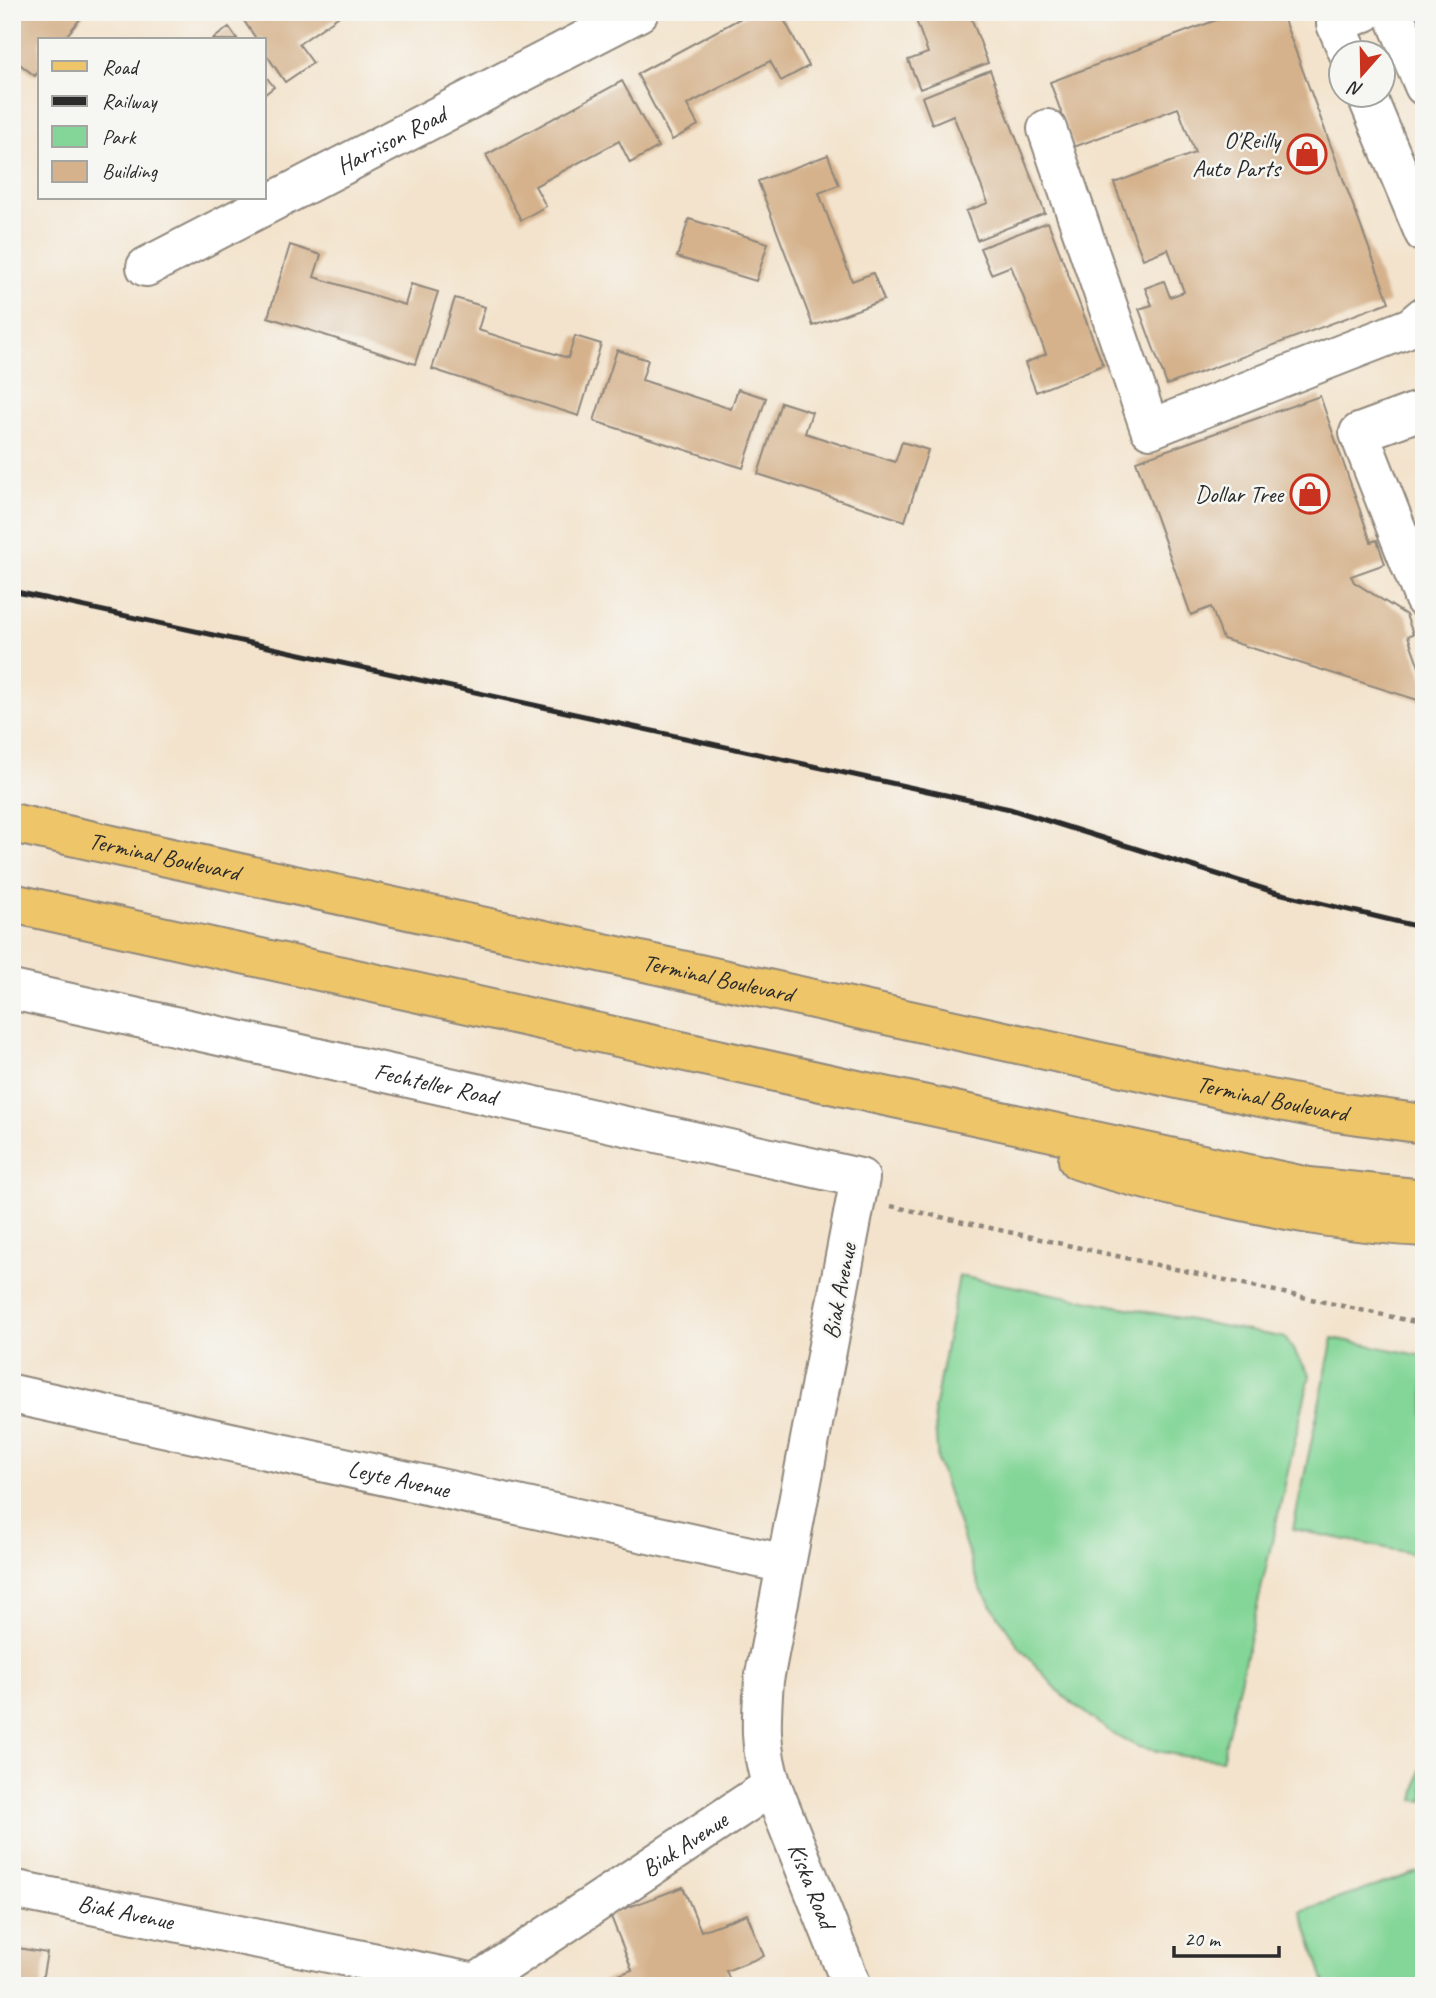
<svg xmlns="http://www.w3.org/2000/svg" width="1436" height="1998" font-family="Caveat,sans-serif">
	<style>
		.green { fill: #83d697; stroke: #578061; stroke-width: 2 }
		.building { fill: #d5b28c }
		.lines { fill: none; stroke-linecap: round; stroke-linejoin: round }
		.minor-casing { stroke: #8f877c; stroke-width: 42 }
		.major-casing { stroke: #8f877c; stroke-width: 42 }
		.path { stroke: #8f877c; stroke-width: 4.5; stroke-dasharray: 5 5; stroke-linecap: butt }
		.minor { stroke: #fff; stroke-width: 38 }
		.major { stroke: #eec569; stroke-width: 38 }
		.rail { stroke: #2b2b2b; stroke-width: 5 }
		.labels { text-anchor: middle; stroke-width: 5; stroke-linejoin: round; paint-order: stroke }
		.street-label { font-size: 24px; fill: #2b2b2b; stroke: #f6f6f2 }
		.poi-label { font-size: 24px; fill: #2b2b2b; stroke: #f6f6f2; text-anchor: end }
	</style>
	<rect width="100%" height="100%" fill="#f6f6f2"/>
	<filter id="ink" filterUnits="userSpaceOnUse"><feTurbulence type="fractalNoise" baseFrequency=".0143" numOctaves="2"/><feDisplacementMap in="SourceGraphic" scale="14" xChannelSelector="R" yChannelSelector="G"/><feConvolveMatrix kernelMatrix="1 2 1 2 8 2 1 2 1" color-interpolation-filters="sRGB"/></filter>
	<filter id="wash" filterUnits="userSpaceOnUse"><feTurbulence type="fractalNoise" baseFrequency=".00686" numOctaves="4" result="noise"/><feDisplacementMap in="SourceGraphic" scale="28" xChannelSelector="R" yChannelSelector="G"/><feGaussianBlur stdDeviation="1.57" result="paint"/><feColorMatrix in="noise" values="0 0 0 0 0 0 0 0 0 0 0 0 0 0 0 0 0 1.4 0 .05"/><feComposite in="paint" operator="in"/></filter>
	<g filter="url(#wash)">
		<rect width="100%" height="100%" fill="#f3e3cc"/>
		<path class="green" d="M959,1276l326,62 25,37 -88,385 -40,-4 -43,-9 -25,-12 -50,-38 -44,-49 -40,-60 -42,-125 -4,-53z
			M1333,1338l91,18v200l-131,-27z
			M1424,1755v46l-10,-1z
			M1424,1870v116h-98l-25,-75z"/>
		<g id="blocks">
			<path class="building" d="M12,12h74l-23,28h-23v29l-5,7 -23,-18z
				M244,12h101l-46,32 14,19 -28,19 -21,-31v-11h-7l-17,-25z
				M752,12h28l29,54 -28,15 -11,-20 -83,44 11,20 -26,15 -35,-66z
				M913,12h56l19,51 -68,26 -12,-29 20,-7z
				M1238,12h43l108,290 -222,83 -28,-76 13,-4 -7,-17 19,-7 6,16 14,-5 -16,-43 -25,10 -29,-76 81,-30 -17,-45 -104,39 -24,-65z
				M229,27l9,13h-26z
				M990,70l55,143 -68,27 -11,-29 22,-8 -35,-88 -21,9 -10,-27z
				M264,74l10,13 -10,8z
				M622,81l36,66 -28,16 -11,-22 -84,45 11,20 -25,14 -35,-65z
				M828,155l11,30 -20,8 33,88 21,-8 11,27 -71,26 -55,-145z
				M689,219l79,24 -12,38 -79,-24z
				M1048,222l55,143 -67,27 -11,-29 21,-9 -35,-88 -20,8 -11,-26z
				M290,245l31,10 -7,22 91,28 6,-21 27,8 -23,72 -147,-47z
				M455,298l30,9 -7,23 90,28 7,-22 26,8 -22,72 -147,-47z
				M617,350l31,10 -6,20 89,29 7,-20 28,9 -23,70 -149,-47z
				M1320,396l51,146 6,-2 8,24 -34,12 3,6 52,33 7,19 -5,2 16,45v21l-201,-63 -12,-32 -20,8 -55,-154z
				M781,402l31,10 -7,21 90,29 7,-20 26,8 -23,71 -147,-47z
				M683,1887l18,44 46,-17 17,42 -38,15 5,11 -8,4h-133l42,-16 -22,-56z
				M12,1947l35,6 -6,33h-29z"/>
		</g>
	</g>
	<g filter="url(#ink)">
		<use href="#blocks" fill-opacity="0" stroke="#8f877c" stroke-width="2"/>
		<g class="lines">
			<g class="minor-casing">
				<g id="minor">
					<path d="M1393,12l31,74"/>
					<path d="M1348,52l-12,-28 29,-12"/>
					<path d="M1366,94l58,139"/>
					<path d="M1047,129l103,300 261,-102 13,-11"/>
					<path id="s1" d="M146,267l493,-255"/>
					<path d="M1424,409l-65,24 65,166"/>
					<path id="s2" d="M12,990l848,188 -96,502c-3,41 -5,67 8,106l80,200"/>
					<path id="s3" d="M12,1394l774,170"/>
					<path id="s4" d="M12,1889l464,94 296,-197"/>
				</g>
			</g>
			<g class="major-casing">
				<g id="major">
					<path id="s5" d="M12,823l1243,273 82,16 87,12"/>
					<path d="M12,903l868,192 429,92 115,12"/>
					<path d="M1078,1160c49,17 99,27 150,38 65,14 130,26 196,29"/>
				</g>
			</g>
			<path class="path" d="M891,1206l533,118"/>
			<use href="#minor" class="minor"/>
			<use href="#major" class="major"/>
			<path class="rail" d="M12,591l998,218 264,83 150,36"/>
		</g>
	</g>
	<defs>
		<g id="shop-ring" transform="scale(2.0125)"><circle r="9.5" fill="#f6f6f2" stroke="#c8321e" stroke-width="1.5"/><path d="M-5-2.5h2.3a2.7 3.5 0 0 1 5.4 0H5L5.5 6h-11ZM-1.5-2.5h3a1.5 2.3 0 0 0-3 0Z" fill="#c8321e"/></g>
	</defs>
	<g fill-rule="evenodd">
		<use href="#shop-ring" x="1307" y="154"/>
		<use href="#shop-ring" x="1310" y="494"/>
	</g>
	<g class="labels">
		<g class="street-label">
			<text dy="8" stroke="none"><textPath href="#s1" startOffset="276">Harrison Road</textPath></text>
			<text dy="8" stroke="none"><textPath href="#s5" startOffset="156">Terminal Boulevard</textPath></text>
			<text dy="8" stroke="none"><textPath href="#s5" startOffset="723">Terminal Boulevard</textPath></text>
			<text dy="8" stroke="none"><textPath href="#s2" startOffset="434">Fechteller Road</textPath></text>
			<text dy="8" stroke="none"><textPath href="#s5" startOffset="1290">Terminal Boulevard</textPath></text>
			<text transform="translate(839 1291) rotate(-79)" y="8">Biak Avenue</text>
			<text dy="8" stroke="none"><textPath href="#s3" startOffset="396">Leyte Avenue</textPath></text>
			<text dy="8" stroke="none"><textPath href="#s4" startOffset="724">Biak Avenue</textPath></text>
			<text dy="8" stroke="none"><textPath href="#s2" startOffset="1594">Kiska Road</textPath></text>
			<text dy="8" stroke="none"><textPath href="#s4" startOffset="116">Biak Avenue</textPath></text>
		</g>
		<g class="poi-label">
			<text x="1280" y="148">O'Reilly<tspan x="1280" dy="28">Auto Parts</tspan></text>
			<text x="1283" y="502">Dollar Tree</text>
		</g>
	</g>
	<rect width="1436" height="1998" fill="none" stroke="#f6f6f2" stroke-width="42"/>
	<rect x="38" y="38" width="228" height="161" fill="#f6f6f2" stroke="#a5a5a2" stroke-width="2"/>
	<rect x="52" y="61" width="35" height="10" fill="#eec569" stroke="#a5a5a2" stroke-width="2"/>
	<text x="102" y="74" font-size="21" fill="#2b2b2b">Road</text>
	<rect x="52" y="96" width="35" height="10" fill="#2b2b2b" stroke="#a5a5a2" stroke-width="2"/>
	<text x="102" y="108" font-size="21" fill="#2b2b2b">Railway</text>
	<rect x="52" y="126" width="35" height="21" fill="#83d697" stroke="#a5a5a2" stroke-width="2"/>
	<text x="102" y="144" font-size="21" fill="#2b2b2b">Park</text>
	<rect x="52" y="161" width="35" height="21" fill="#d5b28c" stroke="#a5a5a2" stroke-width="2"/>
	<text x="102" y="178" font-size="21" fill="#2b2b2b">Building</text>
	<g transform="translate(1362 74) rotate(200)"><circle r="33" fill="#f6f6f2" stroke="#a5a5a2" stroke-width="2"/>
	<path d="M0-5L12 26L0 18L-12 26Z" fill="#c8321e"/>
	<text y="-10" font-size="19" font-weight="bold" text-anchor="middle" fill="#2b2b2b">N</text>
	</g>
	<path d="M1174 1946v10h105v-10" fill="none" stroke="#2b2b2b" stroke-width="3.5"/>
	<text x="1184" y="1946" font-size="21" fill="#2b2b2b" stroke="#f6f6f2" stroke-width="5" paint-order="stroke">20 m</text>
</svg>
